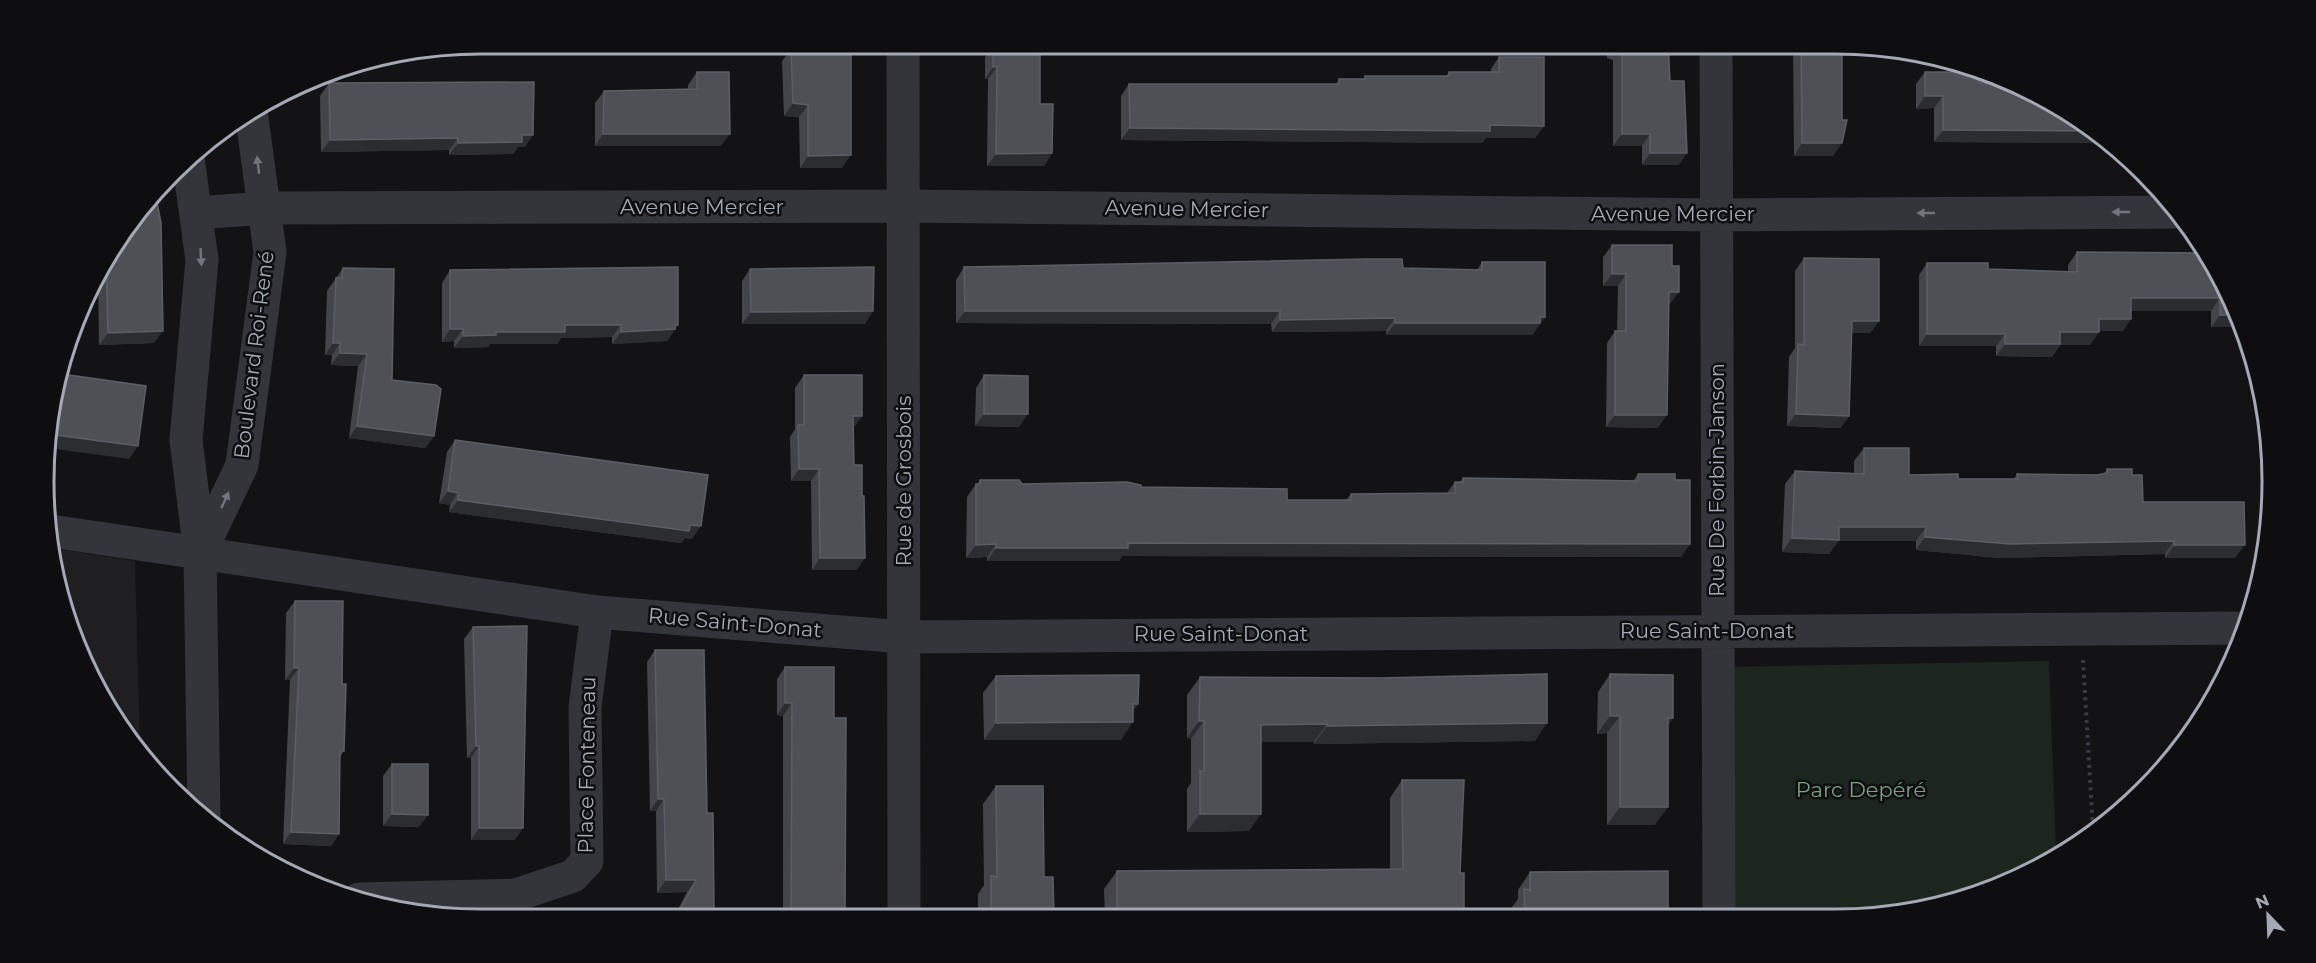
<svg xmlns="http://www.w3.org/2000/svg" width="2316" height="963" font-family="Montserrat,sans-serif">
	<style>
		.built { fill: #1f1f22 }
		.green { fill: #1d251f }
		.lines { fill: none; stroke-linecap: round; stroke-linejoin: round }
		.path { stroke: #3a3c41; stroke-width: 4; stroke-dasharray: 3 4.5; stroke-linecap: butt }
		.minor { stroke: #34353a; stroke-width: 33 }
		.wall { fill: #44454a }
		.shaded-wall { fill: #2c2d30 }
		.building { fill: #4f5056; stroke: #5c5e65; stroke-width: 1.5 }
		.oneway { fill: #72757e }
		.labels { text-anchor: middle; stroke-width: 5; stroke-linejoin: round; paint-order: stroke }
		.street-label { font-size: 21px; fill: #a5a9b6; stroke: #0e0e10 }
		.park-label { font-size: 21px; fill: #7ba180; stroke: #0e0e10 }
		.rim { fill: none; stroke: #a5a9b6; stroke-width: 3 }
	</style>
	<rect width="100%" height="100%" fill="#131315"/>
	<path class="built" d="M51,548l84,13 5,188 -23,-24 -40,-76 -25,-82z"/>
	<path class="green" d="M2049,661l7,191 -54,34 -110,30h-169l-1,-249z"/>
	<g class="lines">
		<path class="path" d="M2083,660l10,170"/>
		<path class="minor" d="M903,44l1,874
			M1716,44l3,872
			M188,158l14,102 -16,180 14,113 4,264
			M196,213l68,-5 639,-2 814,9 462,-3
			M51,531l546,81 307,25 1343,-9
			M200,553l42,-88 28,-213 -19,-141
			M359,899l157,-4 57,-19 14,-15 -2,-154 12,-95"/>
	</g>
	<path class="wall" d="M799,44h52l-9,124h-42l-1,-51 -15,-1 -2,-55 9,-12h8z
		M989,44h51v60l12,49 -8,13h-57l1,-87h-3v-22l4,-6z
		M1607,44h63l-1,1 1,36 9,84h-37v-19h-29v-86l-6,-2z
		M1793,44h41l-1,112h-39z
		M1499,57l45,69 -9,12h-49l-4,5 -361,-3v-44l8,-12h207l3,-5h24l2,-3h81l3,-4h42v-3z
		M697,72l24,74h-126v-43l9,-12 84,-1v-5z
		M1925,72l54,10 74,20 58,41 -177,-1v-34l-18,1v-25z
		M329,83l196,64h-7l-5,7 -64,1v-5l-128,2 -1,-56z
		M156,197l-2,146 -55,2 -1,-73 4,-9z
		M1612,245l58,59h-1l-11,124 -52,-1 1,-84 8,-12h2l1,-45h-15v-29z
		M2077,252l129,1 36,74h-31v-16h-80l-8,20h-24l-9,14h-30l-8,12 -56,-1v-10h-77v-71l8,-12 61,6 80,3v-7z
		M1804,258l75,63 -9,12h-18l-3,83 -9,12 -53,-2 2,-69 6,-9v-77z
		M1482,262l63,55 -13,18h-146v-4l-114,1 -1,-8 -315,-1v-43l8,-13 439,1 74,2z
		M343,268l49,112 42,56 -9,12 -76,-10 9,-72 -27,-1 1,-10h-7l2,-64z
		M750,269l115,55h-123v-43z
		M450,270l228,55 -11,16 -55,3v-7l-51,1 -4,6h-67l-2,3 -34,1v-7l-12,1v-59z
		M804,375l58,41 -9,12 4,142h-45l-1,-89h-20l-1,-44 5,-8v-41z
		M984,375l35,52 -44,-1 1,-38z
		M455,440l237,99 -7,-1 -4,5 -232,-31 1,-7 -11,-2 8,-51z
		M1864,448l45,27 49,4h56l3,-5 80,1 7,-1 3,-5 25,6 11,27 92,56h-70v-4l-165,4 -84,-8v-9h-78l-9,13 -47,-2 3,-68 10,-13 59,2v-12z
		M1638,474l37,6 15,64 -9,13 -559,-1 -3,5h-132v-4l-21,1 1,-61 9,-13h1l3,-4 42,4 119,3 146,13h59l5,-6 96,-1 8,-11h5l3,-4 170,3z
		M295,601l47,83 2,67 -4,6 -1,77 -8,12 -48,-2 7,-164h-5l1,-67z
		M473,627l42,213h-44v-82h-4l-3,-119z
		M655,650l52,163 7,96 16,10h-57l14,-27 -30,1 -1,-82h-6l-3,-149z
		M785,667l49,51 11,201h-62v-203l-6,-1v-36z
		M1610,674l63,44 -5,7 -13,100h-48v-92l-10,1 1,-42z
		M996,676l142,28 -5,7 -12,29h-137l-1,-47z
		M1200,677l335,64 -221,3v-2h-53l-12,89 -62,1v-43l4,-6v-44l-4,-1v-43z
		M392,764l27,63 -36,-1v-50z
		M1402,780l58,93 4,44 -359,1 -1,-29 13,-18 273,-2v-71z
		M996,786l48,91 10,41h-76v-24l6,-9 -1,-81z
		M1530,872l138,44 -156,1v-10l6,-8v-9z"/>
	<path class="shaded-wall" d="M993,67h4l-9,12h-3z
		M1925,96h18l-9,12 -18,1z
		M793,103l15,2 -9,12 -15,-1z
		M1490,125l54,1 -9,12h-49l-4,5 -361,-3 9,-12z
		M1943,130l151,1 17,12 -177,-1z
		M603,134h127l-9,12h-126z
		M1622,134h28l-8,12h-29z
		M522,135h11l-8,12h-7l-5,7 -64,1 9,-12z
		M458,138l-9,12 -128,2 9,-12z
		M1802,143h40l-9,13h-39z
		M1052,153l-8,13h-57l9,-12z
		M1650,153h37l-8,12h-37z
		M851,155l-9,13h-42l8,-12z
		M1612,274h14l-8,12h-15z
		M1669,292h10l-9,12 -10,1z
		M2131,298h89l-9,13h-88z
		M873,311l-8,13h-123l9,-12z
		M965,311h315l-9,13 -315,-1z
		M2220,315h18l4,12h-31z
		M1540,317h5l-13,18h-146l9,-12z
		M1395,318l-9,13 -114,1 8,-12z
		M2099,319h32l-8,12h-32z
		M1852,321h27l-9,12h-26z
		M565,325h56l-9,12 -51,1 -4,6h-67l-2,3 -34,1 9,-12z
		M678,325l-11,16 -55,3 9,-12z
		M450,329h13l-9,12 -12,1z
		M163,331l-9,12 -55,2 9,-12z
		M2060,332h39l-9,13h-30l-8,12 -56,-1 9,-12z
		M1927,334h78l-9,12h-77z
		M333,343h7l-8,12h-7z
		M340,353l27,1 -9,12 -27,-1z
		M984,414h44l-9,13 -44,-1z
		M1796,414l53,2 -9,12 -53,-2z
		M1615,415h52l-9,13 -52,-1z
		M853,416h9l-9,12z
		M357,426l77,10 -9,12 -76,-10z
		M48,434l90,12 -9,13 -81,-11z
		M799,469h20l-8,12h-20z
		M448,491l10,2 -8,12 -11,-2z
		M458,500l232,25 11,1 -9,13 -7,-1 -4,5 -232,-31z
		M1839,527h87l-10,14h-78l-9,13 -47,-2 10,-14z
		M1925,537l249,4 -9,13 -165,4 -84,-8z
		M1128,543l562,1 -9,13 -559,-1 -3,5h-132l9,-13z
		M996,544l-9,13 -21,1 10,-13z
		M2174,545h71l-10,13h-70z
		M820,558h45l-8,12h-45z
		M294,668h5l-9,12h-5z
		M785,703h7l-9,13 -6,-1z
		M1133,704h5l-12,18z
		M1610,716h10l-13,17 -10,1z
		M1668,718h5l-13,17z
		M1199,721h5l-13,18 -4,-1z
		M1133,722l-12,18h-137l12,-17z
		M1547,723l-12,18 -221,3 13,-18z
		M1327,724l-13,18h-66l13,-17z
		M476,746h3l-8,12h-4z
		M658,799h6l-8,12h-6z
		M1620,807h48l-13,18h-48z
		M392,814l36,1 -9,12 -36,-1z
		M1200,814h61l-12,17 -62,1z
		M479,828h44l-8,12h-44z
		M291,832l48,2 -8,12 -48,-2z
		M666,880h30l-9,12 -30,1z"/>
	<path class="building" d="M808,44h43v111l-43,1v-51l-15,-2 -2,-54h17z
		M997,44h43v60h13l-1,49 -56,1 1,-87h-4v-22z
		M1616,44h52l2,37h14l3,72h-37v-19h-28v-86l-6,-2z
		M1801,44h33l8,1v75h5l-5,23h-40z
		M1499,57h45v69l-54,-1v6l-360,-3 -1,-44h210v-5h26v-3h84v-4h50z
		M697,72h32l1,62h-127l1,-43 93,-2z
		M1925,72h54v10l3,1h29l42,19 41,29 -151,-1v-34h-18z
		M534,82l-1,53h-11v7l-64,1v-5l-128,2 -1,-57z
		M156,197l5,26 2,108 -55,2 -2,-76z
		M1612,245h60v21h7v26h-10l-2,123h-52v-84h11v-57h-14z
		M2077,252l129,1 21,34 11,28h-18v-17h-89v21h-32v13h-39v12h-55v-10h-78v-71h61v6l89,3z
		M1804,258l75,1v62h-27l-3,95 -53,-2 2,-70 6,1z
		M1367,259h35l1,9 79,2v-8h63v55h-5v6h-145v-5l-115,2v-9h-315l-1,-44z
		M678,267v58h-3v4l-54,3v-7h-56v7h-69v3l-33,1v-7h-13v-59z
		M874,267l-1,44 -122,1 -1,-43z
		M343,268l51,1 -2,111 44,5 5,4 -7,47 -77,-10 10,-72 -27,-1v-10h-7l3,-65h6z
		M62,374l84,12 -8,60 -90,-12 -1,-10 11,-48 4,1z
		M804,375h58v41h-9l1,49h8v31h2l1,62h-45l-1,-89h-20l-1,-44h6z
		M984,375l44,1v38h-44z
		M455,440l253,35 -7,51 -11,-1 -1,6 -231,-31v-7l-10,-2z
		M1864,448h45v27l49,-1v5h60l-1,-5 80,1 10,-2v-4h25v6h10l1,27h101l1,43h-71v-4l-164,3 -85,-7 1,-10h-87v13l-47,-2 3,-67 69,3z
		M1638,474h37v6h15v64l-562,-1v5h-132v-4l-20,1v-61h4v-4h39l3,4 105,-2 14,3v2l146,2v11h64v-6l104,-1v-11h8v-4l175,3z
		M295,601h48l-1,83h4l-2,67h-4l-1,83 -48,-2 8,-164h-5z
		M527,626l-4,202h-44v-82h-3l-3,-119z
		M655,650h49l3,163h6l1,96 16,9v1h-55l21,-39h-30l-2,-81h-6z
		M785,667h49v51h12l-1,201h-54l1,-216h-7z
		M1547,674v49l-220,3v-2l-66,1v89h-61v-43h4v-50h-5l1,-44 181,1z
		M1610,674l63,1v43h-5v89h-48v-91h-10z
		M1139,675l-1,29h-5v18l-137,1v-47z
		M392,764h36v51l-36,-1z
		M1402,780h62l-4,93h4v44l-347,1v-47l286,-2z
		M996,786h47l1,91h9l1,41h-63v-42l6,1z
		M1668,871v45l-143,1 -1,-28 6,1v-18z"/>
	<defs><path id="oneway-solid" d="M-6-.8H1V-3.2L6.5 0L1 3.2V.8H-6Z" transform="scale(1.5)"/></defs>
	<g class="oneway">
		<use href="#oneway-solid" transform="translate(258 165) rotate(-97)"/>
		<use href="#oneway-solid" transform="translate(2121 212) rotate(180)"/>
		<use href="#oneway-solid" transform="translate(1926 213) rotate(180)"/>
		<use href="#oneway-solid" transform="translate(201 257) rotate(87)"/>
		<use href="#oneway-solid" transform="translate(225 500) rotate(-65)"/>
	</g>
	<g class="labels">
		<g class="street-label">
			<text x="702" y="214">Avenue Mercier</text>
			<text transform="translate(1187 209) rotate(1)" y="7">Avenue Mercier</text>
			<text x="1673" y="221">Avenue Mercier</text>
			<text transform="translate(254 355) rotate(-83)" y="7">Boulevard Roi-René</text>
			<text transform="translate(1717 480) rotate(-90)" y="7">Rue De Forbin-Janson</text>
			<text transform="translate(904 481) rotate(-90)" y="7">Rue de Grosbois</text>
			<text transform="translate(735 623) rotate(5)" y="7">Rue Saint-Donat</text>
			<text x="1707" y="638">Rue Saint-Donat</text>
			<text x="1221" y="641">Rue Saint-Donat</text>
			<text transform="translate(587 765) rotate(-89)" y="7">Place Fonteneau</text>
		</g>
		<g class="park-label">
			<text x="1861" y="797">Parc Depéré</text>
		</g>
	</g>
	<path d="M0 0H2316V963H0ZM481 54H1835A427 427 0 0 1 2262 481V482A427 427 0 0 1 1835 909H481A427 427 0 0 1 54 482V481A427 427 0 0 1 481 54Z" fill="#0e0e10" fill-rule="evenodd"/>
	<path class="rim" d="M481 54H1835A427 427 0 0 1 2262 481V482A427 427 0 0 1 1835 909H481A427 427 0 0 1 54 482V481A427 427 0 0 1 481 54Z"/>
	<g transform="translate(2268 915) rotate(337)" stroke="#0e0e10" stroke-width="4.5" paint-order="stroke">
	<path d="M0-4.5L10 22L0 15L-10 22Z" fill="#a5a9b6"/>
	<text y="-9" font-size="16" font-weight="bold" text-anchor="middle" fill="#a5a9b6">N</text>
	</g>
</svg>
